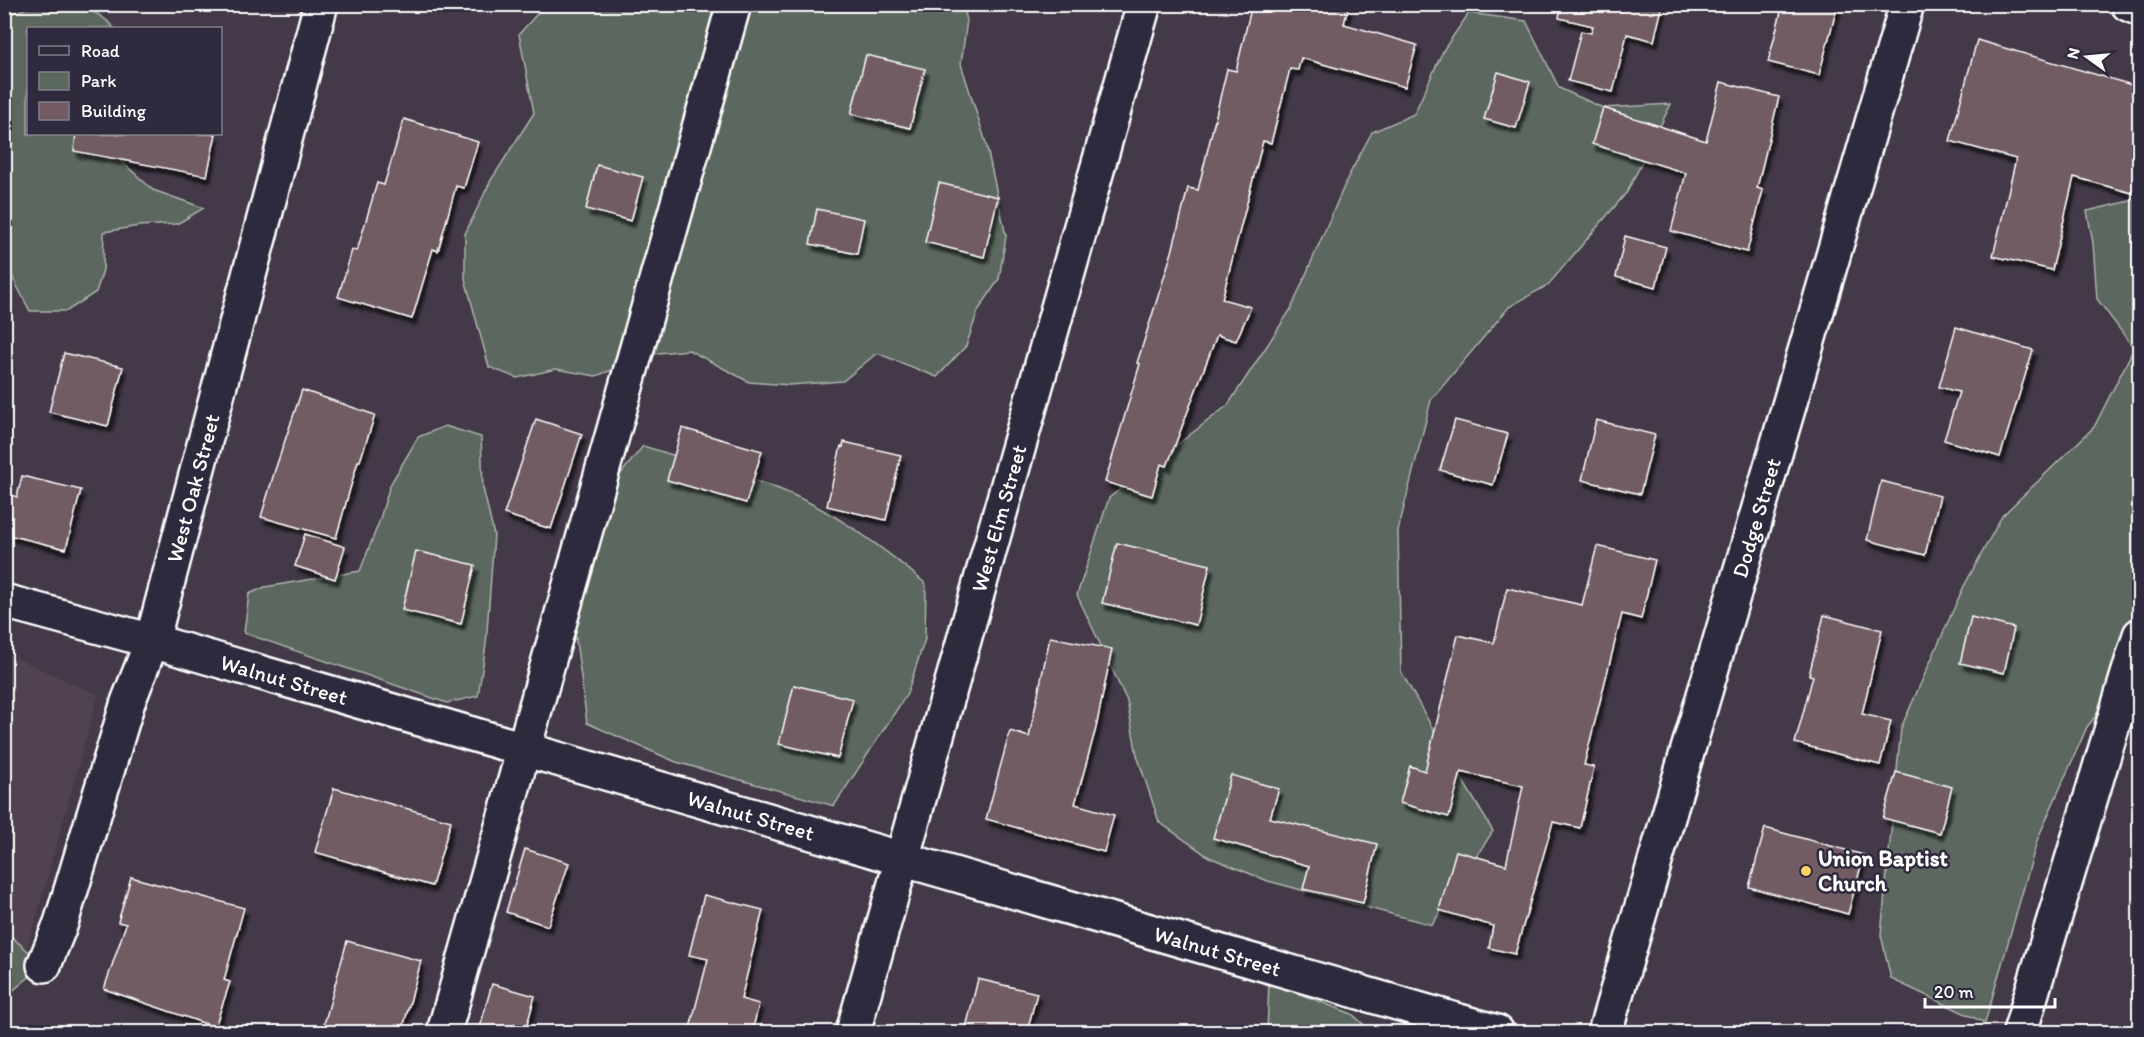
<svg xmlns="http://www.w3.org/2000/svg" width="2144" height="1037" font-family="Itim,sans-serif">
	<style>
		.built { fill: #514350 }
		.green { fill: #5b685e; stroke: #adb4ae; stroke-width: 1.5 }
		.building { fill: #725b63; stroke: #fff; stroke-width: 1.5; filter: url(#shadow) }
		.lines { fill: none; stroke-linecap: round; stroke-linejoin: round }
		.minor-casing { stroke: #fff; stroke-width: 38 }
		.minor { stroke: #2f2a3d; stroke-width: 33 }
		.poi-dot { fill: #ffd166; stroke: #2f2a3d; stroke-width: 2 }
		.labels { text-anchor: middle; stroke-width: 5; stroke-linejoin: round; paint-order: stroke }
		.street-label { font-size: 22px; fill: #fff; stroke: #2f2a3d }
		.poi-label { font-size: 22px; font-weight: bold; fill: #fff; stroke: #2f2a3d; text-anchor: start }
	</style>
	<defs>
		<filter id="shadow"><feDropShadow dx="3.5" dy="6" stdDeviation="1.5" flood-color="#0009"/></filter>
	</defs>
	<rect width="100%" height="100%" fill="#433948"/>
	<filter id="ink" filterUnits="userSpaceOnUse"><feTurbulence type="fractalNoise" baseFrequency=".0167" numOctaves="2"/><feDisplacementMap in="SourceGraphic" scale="12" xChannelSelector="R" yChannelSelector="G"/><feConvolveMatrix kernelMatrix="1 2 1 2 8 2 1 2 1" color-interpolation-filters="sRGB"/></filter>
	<g filter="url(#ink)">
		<path class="built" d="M5,653l93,42 -93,335z"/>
		<path class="green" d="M35,5c31,0 57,-3 79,23h-86v106h97l-5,26 33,30 51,18 -27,16 -38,2 -35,6 -1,38 -7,22 -29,19h-37l-25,-48v-247z
			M545,5h418l4,15 -6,44 25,79 20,93 -7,43 -21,32 -12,35 -29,31 -60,-24 -34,28 -54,4 -40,-3 -60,-32 -31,3 -62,23 -40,-7 -39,9 -28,-11 -24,-88v-45l26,-54 43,-67 -15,-79z
			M1469,13l57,8 33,67 44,20 68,-4 -44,88 -79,93 -39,22 -78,93 -33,131 3,140 44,80 48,80 -61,94 -164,-44 -59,-24 -50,-35 -22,-67 -10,-54 -50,-106 32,-97 119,-93 63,-96 57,-132 24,-45 42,-18 30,-65z
			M2139,199v463l-52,65 -49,111 -53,185 -94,-44 -10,-44 20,-207 62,-140 39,-72 92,-89 40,-79 -37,-49 -4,-56 -6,-32z
			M445,426l36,11 2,51 11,47 -8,110 -8,51 -31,7 -203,-70 5,-39 16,-7 95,-16 19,-49 11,-37 28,-48z
			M643,446c45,14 92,27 136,43 54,21 104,58 147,95l-1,55 -18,55 -73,112 -158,-44 -89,-39 -13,-98 33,-134z
			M5,931l39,34 -39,32z
			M1269,982l83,32 20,18h-105z"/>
		<path class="building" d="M1252,4h97l-5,20 73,21 -12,42 -104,-29 -3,12 -8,-1 -19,74 -8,-2 -41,158 29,8 -15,34 -19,-6 -50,131 -6,-2 -9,32 -47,-14 35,-118 -3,-1 35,-111 16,-64 10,2 29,-121 9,2z
			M1561,4h102l-9,37 -27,-7 -14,58 -45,-11 13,-50 10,2 2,-7 -34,-8z
			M1783,4h55l-19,71 -51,-13z
			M1977,40l162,47v108l-65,-18 -22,93 -59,-14 23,-97 -66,-18z
			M866,55l59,14 -15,59 -59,-14z
			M1498,72l32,10 -14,46 -32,-9z
			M1721,82l58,15 -22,91 6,2 -16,62 -76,-21 15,-58 -94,-29 11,-36 103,33z
			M404,119l74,23 -14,46 -8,-2 -18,65 -5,-2 -21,70 -74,-22 14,-47 5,1 20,-68 7,2z
			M76,134h140l-9,42 -133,-25z
			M597,165l46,12 -12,44 -45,-12z
			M939,183l59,14 -14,60 -59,-15z
			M817,209l47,10 -7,35 -47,-10z
			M1625,236l41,11 -10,40 -40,-10z
			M1956,327l77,23 -33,107 -56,-17 15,-48 -20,-5z
			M64,353l59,14 -15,59 -59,-14z
			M302,390l73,25 -15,46h-2l-22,77 -75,-21 14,-47z
			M536,419l46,15 -31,95 -47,-15z
			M1455,420l53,14 -15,51 -53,-15z
			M1596,420l59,15 -15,59 -58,-14z
			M682,428l80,23 -16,52 -79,-23z
			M844,442l57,13 -15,65 -59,-14 14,-60 2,1z
			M22,476l59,14 -15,59 -62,-15v-42l13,5z
			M1881,481l59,15 -15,59 -58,-15z
			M305,534l40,13 -10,32 -40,-13z
			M1117,543l93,22 -14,60 -94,-22z
			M1597,546l58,14 -14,59 -19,-5 -38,151 10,2 -14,61 -27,-6 -38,132 -26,-6 4,-22 -54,-16 17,-59 50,14 17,-79 -62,-14 -12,45 -49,-14 10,-37 15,5 33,-136 36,8 13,-55 75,17z
			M416,551l59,14 -14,59 -59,-14z
			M1824,615l58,15 -20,84 29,7 -11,44 -85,-22 18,-67 -4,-1z
			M1971,617l43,11 -10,45 -44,-10z
			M1050,637l62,12 -16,79 -21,76 39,11 -10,37 -118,-33 24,-88 19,6z
			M794,685l59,14 -15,59 -59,-14z
			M1896,772l56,15 -12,46 -57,-15z
			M1231,775l48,14 -9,29 107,26 -14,59 -60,-14 6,-23 -96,-28z
			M334,788l117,33 -19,65 -117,-34z
			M1765,828l99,27 -16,59 -99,-27z
			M525,849l44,14 -21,63 -42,-14z
			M131,877l113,31 -20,72 6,2 -15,45 -111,-38 22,-65 -8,-2z
			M704,895l59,15 -22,89 18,5 -7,28h-63l19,-73 -19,-4z
			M347,941l74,20 -19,71h-80z
			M978,979l59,14 -10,39h-62z
			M492,984l43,12 -10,36h-25l-20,-5z"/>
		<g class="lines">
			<g class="minor-casing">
				<g id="minor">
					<path d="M2128,4l12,5"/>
					<path id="s1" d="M4,601l148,40 1345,391"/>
					<path id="s2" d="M44,965l17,-42 67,-221 24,-61 169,-637"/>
					<path d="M444,1032l290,-1028"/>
					<path id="s3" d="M853,1032l291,-1028"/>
					<path id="s4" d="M1605,1032l302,-1028"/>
					<path d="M2020,1032l120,-397"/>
				</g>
			</g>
			<use href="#minor" class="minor"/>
		</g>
	</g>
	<circle class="poi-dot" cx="1806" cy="871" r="6"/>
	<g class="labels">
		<g class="street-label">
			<text dy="8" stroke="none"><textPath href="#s2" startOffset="500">West Oak Street</textPath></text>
			<text dy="8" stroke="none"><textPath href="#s3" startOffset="534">West Elm Street</textPath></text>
			<text dy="8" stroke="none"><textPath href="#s4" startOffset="536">Dodge Street</textPath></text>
			<text dy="8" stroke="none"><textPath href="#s1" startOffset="291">Walnut Street</textPath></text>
			<text dy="8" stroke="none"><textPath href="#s1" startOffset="777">Walnut Street</textPath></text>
			<text dy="8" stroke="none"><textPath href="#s1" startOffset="1263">Walnut Street</textPath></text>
		</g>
		<g class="poi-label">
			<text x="1818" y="866">Union Baptist<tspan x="1818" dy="25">Church</tspan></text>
		</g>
	</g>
	<rect width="2144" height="1037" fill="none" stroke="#2f2a3d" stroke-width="24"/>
	<rect x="12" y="12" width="2120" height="1013" fill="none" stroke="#fff" stroke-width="2" filter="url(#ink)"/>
	<rect x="27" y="27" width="195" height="108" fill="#2f2a3d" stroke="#827f8b" stroke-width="1.5"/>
	<rect x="39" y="46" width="30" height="9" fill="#2f2a3d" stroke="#827f8b" stroke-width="1.5"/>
	<text x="81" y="57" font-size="18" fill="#ffffff">Road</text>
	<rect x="39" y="72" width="30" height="18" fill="#5b685e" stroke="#827f8b" stroke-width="1.5"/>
	<text x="81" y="87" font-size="18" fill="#ffffff">Park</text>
	<rect x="39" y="102" width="30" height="18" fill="#725b63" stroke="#827f8b" stroke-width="1.5"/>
	<text x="81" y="117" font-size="18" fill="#ffffff">Building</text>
	<g transform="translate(2087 57) rotate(285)" stroke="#2f2a3d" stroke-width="4.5" paint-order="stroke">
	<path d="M0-4.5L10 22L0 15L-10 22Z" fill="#ffffff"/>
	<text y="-9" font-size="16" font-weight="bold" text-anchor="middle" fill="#ffffff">N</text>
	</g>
	<path d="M1925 998v9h130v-9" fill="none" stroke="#ffffff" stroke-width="3"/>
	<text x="1934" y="998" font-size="18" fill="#ffffff" stroke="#2f2a3d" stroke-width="4.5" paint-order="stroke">20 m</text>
</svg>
